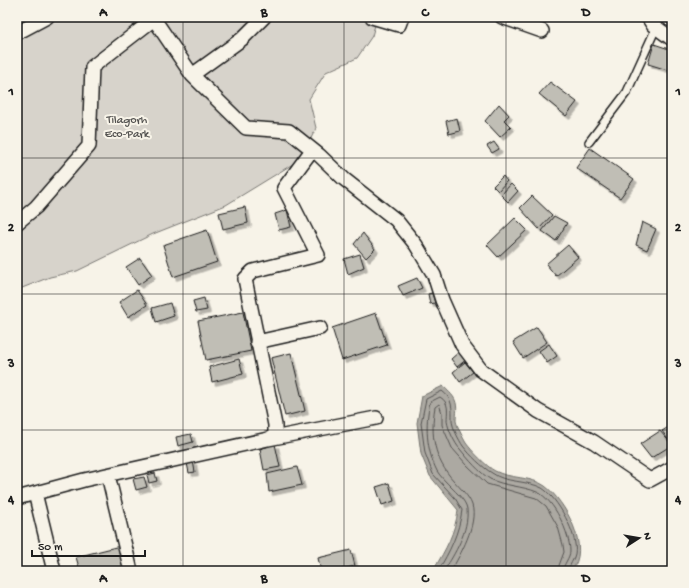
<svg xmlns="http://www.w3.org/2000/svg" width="689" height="588" font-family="'Gochi Hand',sans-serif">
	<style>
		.green { fill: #d7d3cb; stroke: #7a7874 }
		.water { fill: #aca9a2; stroke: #72716c }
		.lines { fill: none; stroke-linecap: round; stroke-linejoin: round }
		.shore { stroke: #565452; stroke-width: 1 }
		.building { fill: #c0beb5; stroke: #1c1c1c; filter: url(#shadow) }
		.service-casing { stroke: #1c1c1c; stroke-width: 10 }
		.minor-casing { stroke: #1c1c1c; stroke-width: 16 }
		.service { stroke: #f7f3e8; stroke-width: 7 }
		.minor { stroke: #f7f3e8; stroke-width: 13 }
		.grid { fill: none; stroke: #1c1c1c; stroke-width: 1; stroke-opacity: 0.55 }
		.labels { text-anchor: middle; stroke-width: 4; stroke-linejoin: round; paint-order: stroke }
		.park-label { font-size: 12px; fill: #545351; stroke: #f7f3e8 }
		.neatline { fill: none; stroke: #1c1c1c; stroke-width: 1.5 }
		.grid-label { font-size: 13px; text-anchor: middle; font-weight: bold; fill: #1c1c1c }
	</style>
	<defs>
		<filter id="shadow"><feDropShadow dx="3.5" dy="3.5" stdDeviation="0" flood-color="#0004"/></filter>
	</defs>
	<rect width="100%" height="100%" fill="#f7f3e8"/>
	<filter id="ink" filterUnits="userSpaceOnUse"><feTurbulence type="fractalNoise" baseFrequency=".025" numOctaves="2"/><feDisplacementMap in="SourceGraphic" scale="8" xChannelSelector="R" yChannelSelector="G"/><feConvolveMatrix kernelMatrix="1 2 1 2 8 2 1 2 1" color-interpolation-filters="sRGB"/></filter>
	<g filter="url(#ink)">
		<path class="green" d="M17,17h357l1,8 -3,11 -15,22 -31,14 -17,27 7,29 -15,31 -75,46 -73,29 -76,37 -27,6 -33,13z"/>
		<path class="water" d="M443,386c4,4 10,9 12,14 3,7 1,13 1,21 1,5 7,17 10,22 5,7 21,24 29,28 15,8 36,5 50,15 20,15 47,63 26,85h-143l6,-2c12,-20 21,-36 24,-59l-28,-34 -9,-22 -4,-31 5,-27z"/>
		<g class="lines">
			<path class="shore" d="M438,571c12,-20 21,-38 24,-61l-7,-12 -22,-24 -8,-21 -4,-30 5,-24 16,-8c11,8 10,17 10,29 0,7 7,20 11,26 7,9 19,21 29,27 13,10 35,7 50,15 15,9 37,48 33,66 -1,6 -6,11 -7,17
				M444,571c11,-18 25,-40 23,-62 -1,-8 -11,-17 -16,-22 -5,-5 -11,-11 -14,-16 -11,-22 -12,-46 -7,-69l10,-5c10,6 7,15 7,24 1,8 8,23 13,28 8,10 20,24 30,30 14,7 33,7 47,13 17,7 33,42 33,59 0,7 -7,13 -7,20
				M451,571c9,-16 27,-47 21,-66 -3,-9 -12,-17 -18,-24 -20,-22 -24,-46 -19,-74l4,-3 3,9v12l10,23 15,17 20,19 49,14 10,8 12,21 5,18 1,7 -7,19"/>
		</g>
		<path class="building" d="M654,44l18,6 -1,21 -23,-7z
			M550,82l27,20 -11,14 -27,-22z
			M499,104l10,11 -5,5 7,7 -11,10 -15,-16z
			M457,118l3,13 -11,3 -3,-13z
			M494,142l5,7 -7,4 -5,-7z
			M590,148l44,31 -14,19 -44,-30z
			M503,176l4,5 -9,10 -5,-5z
			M511,184l7,7 -10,11 -7,-7z
			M532,196l20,19 -13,14 -19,-21z
			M245,207l3,16 -25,6 -4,-16z
			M287,210l4,17 -12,3 -4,-16z
			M554,216l13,7 -11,18 -14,-10z
			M515,218l12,12 -29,27 -11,-12z
			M642,222l14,7 -9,21 -11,-5z
			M207,230l10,32 -44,15 -10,-32z
			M363,233l12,16 -9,9 -12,-14z
			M568,245l10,12 -22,19 -10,-12z
			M360,254l4,13 -16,7 -4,-15z
			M140,258l12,17 -14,10 -12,-18z
			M417,278l5,10 -19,8 -5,-10z
			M137,290l10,15 -19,12 -9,-15z
			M432,293l3,10 -5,1 -2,-10z
			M204,298l3,12 -11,2 -3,-11z
			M170,303l4,13 -18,6 -4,-14z
			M243,312l8,39 -45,9 -8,-39z
			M376,313l11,32 -45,15 -10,-32z
			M537,327l10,15 -24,16 -10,-16z
			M549,344l8,12 -10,7 -8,-12z
			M460,351l7,8 -10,8 -6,-8z
			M291,353l14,58 -20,5 -14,-58z
			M239,359l4,15 -31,8 -3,-15z
			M465,362l8,10 -13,10 -7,-10z
			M672,425v20l-10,-14z
			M660,431l12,14 -21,13 -11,-14z
			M191,434l2,8 -15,4 -2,-9z
			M275,444l5,23 -16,3 -4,-21z
			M193,461l2,11 -6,1 -2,-10z
			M297,467l5,18 -33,7 -2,-18z
			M155,473l2,8 -8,2 -2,-8z
			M144,477l3,10 -11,3 -3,-11z
			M389,483l5,18 -12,4 -6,-18z
			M120,546l7,25h-47l-4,-14z
			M351,550l4,16 -21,5h-13l-3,-13z"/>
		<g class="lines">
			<g class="service-casing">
				<path id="service" d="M589,142l38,-50 29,-64"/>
			</g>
			<g class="minor-casing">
				<path id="minor" d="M264,17l-22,22 -50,36 54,53 43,3 30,24 25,24 52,41 20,25 18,30 8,25 20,45 19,25 57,41 56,31 56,38 22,-12
					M372,17l27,8 3,-8
					M502,17l40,14
					M648,17l5,8 19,14
					M17,33l30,-16
					M17,223l19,-16 53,-61 3,-79 62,-48 38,56
					M257,342l63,-14
					M268,439l108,-21
					M108,475l23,96
					M35,493l19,78
					M17,498l67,-18 184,-41 7,-3v-11l-30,-146 8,-8 65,-16 -34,-67 28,-38"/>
			</g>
			<use href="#service" class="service"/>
			<use href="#minor" class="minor"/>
		</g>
	</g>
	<path class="grid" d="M183,17v554M344,17v554M506,17v554M17,158h655M17,294h655M17,430h655"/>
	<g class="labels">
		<g class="park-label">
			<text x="127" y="123">Tilagorh<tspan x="127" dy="14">Eco-Park</tspan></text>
		</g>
	</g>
	<rect width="689" height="588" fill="none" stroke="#f7f3e8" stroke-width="44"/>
	<g transform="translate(639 538) rotate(78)" stroke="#f7f3e8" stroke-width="3" paint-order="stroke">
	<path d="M0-3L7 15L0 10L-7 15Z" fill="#1c1c1c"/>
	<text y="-6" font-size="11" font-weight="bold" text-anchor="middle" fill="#1c1c1c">N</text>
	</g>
	<path d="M32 550v6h113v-6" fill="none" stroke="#1c1c1c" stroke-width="2"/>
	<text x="38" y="550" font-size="12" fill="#1c1c1c" stroke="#f7f3e8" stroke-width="3" paint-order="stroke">50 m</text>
	<rect x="22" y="22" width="645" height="544" class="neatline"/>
	<g class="grid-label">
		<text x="103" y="16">A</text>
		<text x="264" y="16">B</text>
		<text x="425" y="16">C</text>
		<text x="586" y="16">D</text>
		<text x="11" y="95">1</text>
		<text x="678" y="95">1</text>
		<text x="11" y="231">2</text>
		<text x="678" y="231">2</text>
		<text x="11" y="367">3</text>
		<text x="678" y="367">3</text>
		<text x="11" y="503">4</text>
		<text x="678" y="503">4</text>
		<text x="103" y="582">A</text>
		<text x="264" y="582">B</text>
		<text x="425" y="582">C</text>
		<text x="586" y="582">D</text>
	</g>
</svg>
